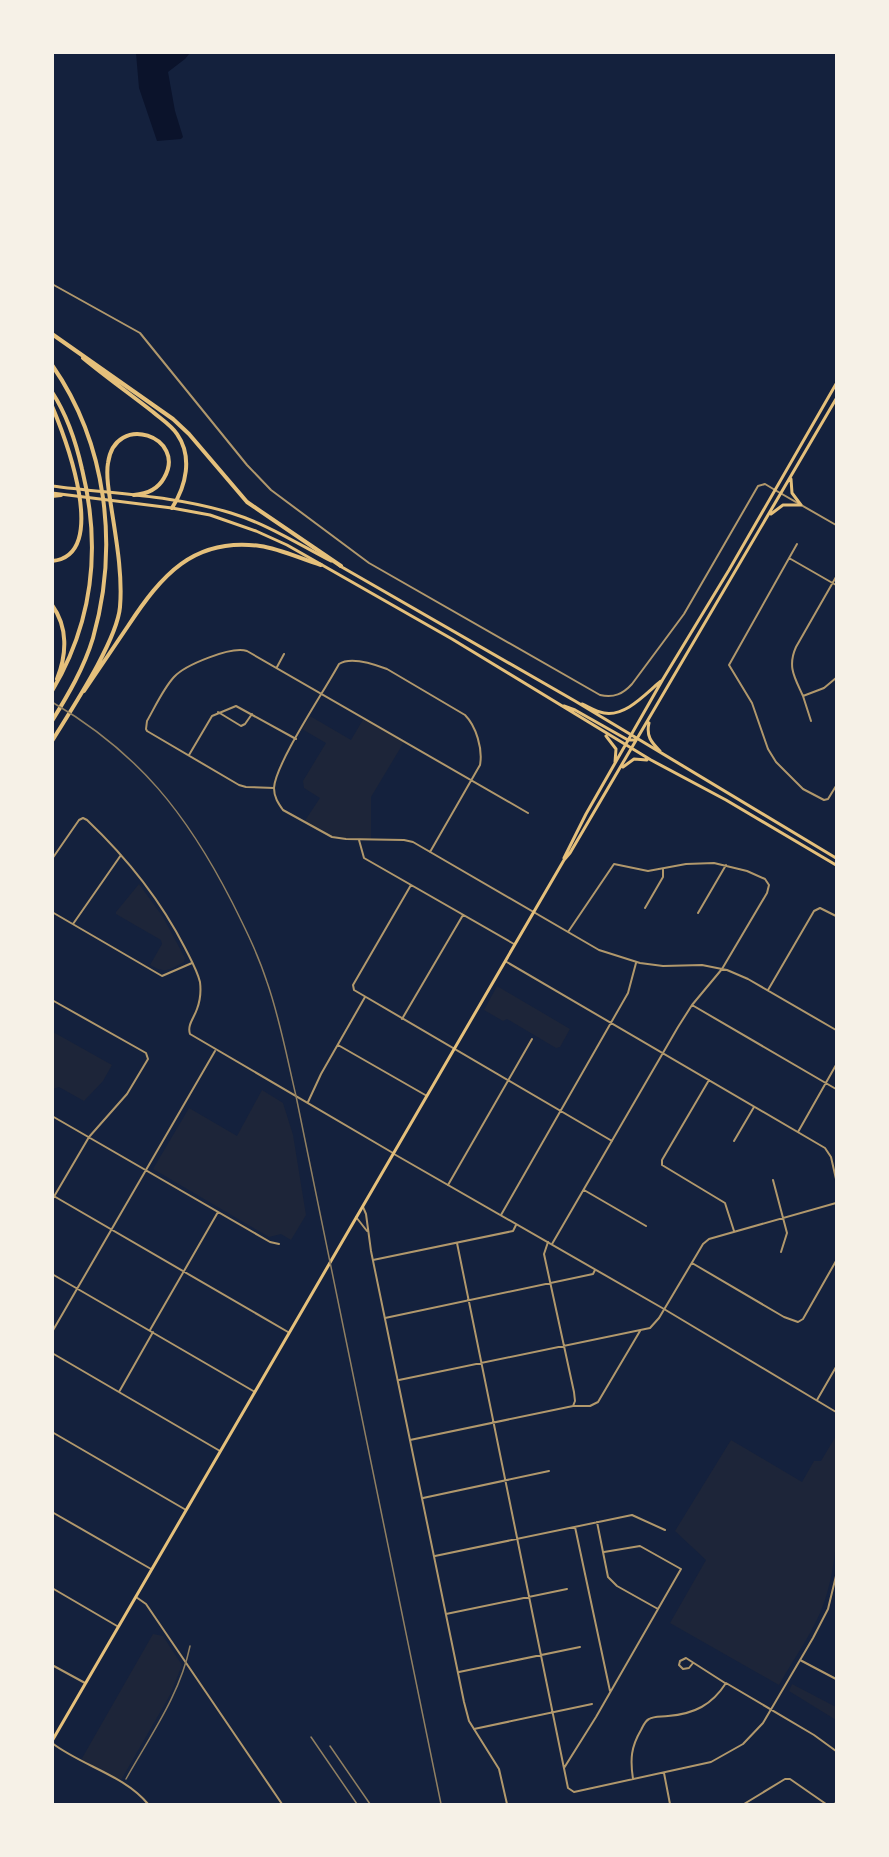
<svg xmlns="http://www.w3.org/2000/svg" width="889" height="1857" font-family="Literata,serif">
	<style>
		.green { fill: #1d2539 }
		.water { fill: #0b132b }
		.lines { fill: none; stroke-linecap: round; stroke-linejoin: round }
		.minor { stroke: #b1986c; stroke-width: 2 }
		.tertiary { stroke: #b1986c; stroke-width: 2 }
		.secondary { stroke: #e5c07b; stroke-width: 3 }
		.motorway { stroke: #e5c07b; stroke-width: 4 }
		.rail { stroke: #918062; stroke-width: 1.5 }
	</style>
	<rect width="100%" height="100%" fill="#14213d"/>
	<path class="green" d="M310,716l41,24 13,-22 40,24 -33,55v43l-39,-3 -28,-15 16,-24 -16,-10 -1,-7 23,-38 -24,-14z
		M139,884l24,33 22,41 -1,4c-16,8 -18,12 -34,3l12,-21 -1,-4 -45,-26v-2z
		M497,986l73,43 -10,18 -4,1 -49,-29 -4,2 -19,-11z
		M53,1032l59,33 -9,16 -19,20 -25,-14 -6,2z
		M262,1090l21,13 10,32 13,80 -15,25 -10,-6 -12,3 -116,-68 36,-61 48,28z
		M836,1436c1,54 6,112 -11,164 -10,30 -31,58 -46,85l-109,-62 36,-63 -31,-29 56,-91 71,42 12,-21h7z
		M153,1634l10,2 19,29 -12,30 -50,87 -39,-22z
		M792,1684l44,23v13l-47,-29z"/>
	<path class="water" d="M136,53h54l-5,6 -17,13 7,39 8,26 -2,2 -24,2 -18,-53z"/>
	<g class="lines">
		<path class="minor" d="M52,284l88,49 107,132 24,25 98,73 231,132c14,3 23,-1 32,-11l52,-70 74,-128 7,-2 10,6
			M797,544l-68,121 23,38 16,46 8,13 27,27 21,11 4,-1 8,-13
			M789,558l47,27
			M836,577l-40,70c-9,20 -1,31 7,49l21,-8 12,-10
			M277,667l7,-13
			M803,696l8,25
			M218,712l23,14 4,-2 7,-10
			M189,755l23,-39 24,-10 60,33
			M274,788l-28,-1 -7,-2 -92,-54 -1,-2 1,-8c8,-14 16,-32 27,-44 11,-12 57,-31 73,-26l281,162
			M359,840l5,18 150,86
			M430,852l50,-87c3,-16 -4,-39 -15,-50l-78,-46c-13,-5 -36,-13 -48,-5 -14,26 -64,100 -65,124 0,9 4,15 9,22l49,27 14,2 58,1 9,2 186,108 41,13 23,3 39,-1 25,5 21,9 88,51
			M52,859l27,-39 4,-2 4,2c39,37 73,79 98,128 5,10 12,22 15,34 1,8 0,19 -3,27 -3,9 -10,16 -7,25l203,119
			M411,885l-58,100 1,5 258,151
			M645,908l18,-31v-8
			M52,912l110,64 30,-13
			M698,913l28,-48
			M73,924l48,-69
			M505,961l320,187 6,9 5,22
			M768,990l46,-79 6,-3 16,8
			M52,1000l94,53 2,6 -21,35 -38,43 -37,63
			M692,1005l144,84
			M402,1019l61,-104
			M338,1045l89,51
			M709,1080l-47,80v5l63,38 9,28
			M308,1102l13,-28 44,-77
			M52,1116l218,126 9,2
			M798,1132l38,-67
			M734,1141l20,-34
			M773,1180l14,53 -6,19
			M448,1185l84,-146
			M584,1190l62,36
			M52,1195l236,137
			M501,1215l127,-222 8,-30
			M548,1242l-4,12 30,138 1,9 -2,5
			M457,1243l111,545 6,4 137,-30 32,-18 20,-21 50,-85 15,-29 8,-33
			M552,1244l126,-217 14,-22 30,-36 45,-76 2,-8 -4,-6 -18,-8 -33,-8 -28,1 -38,7 -34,-7 -46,68
			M373,1260l140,-29 3,-6
			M692,1263l92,54 14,5 5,-3 33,-58
			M52,1274l203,118
			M385,1318l208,-44 2,-4
			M150,1330l68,-118
			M52,1332l163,-281
			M52,1353l168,98
			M399,1380l251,-52 9,-10 44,-74 6,-5 127,-36
			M119,1392l34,-60
			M817,1400l19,-33
			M52,1432l134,78
			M410,1440l163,-34h17l8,-4 42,-71
			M423,1498l126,-27
			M597,1522l11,55 9,9 41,23
			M575,1527l35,164
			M435,1556l197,-41 33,15
			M52,1588l65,38
			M136,1597l10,7 136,200
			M446,1614l121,-25
			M800,1660l36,19
			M693,1663l-4,5 -6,1 -4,-4 1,-4 6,-3 39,25
			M52,1665l33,18
			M459,1672l121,-25
			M474,1729l118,-25
			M564,1768l32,-51 85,-148 -41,-23 -36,6
			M664,1773l6,31
			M633,1779c-3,-20 -2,-32 8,-49 2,-4 4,-9 8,-11 5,-3 13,-2 19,-3 26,-2 44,-11 58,-33l88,52 22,16
			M744,1804l41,-25h5l36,25
			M835,1804l1,-2"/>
		<path class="tertiary" d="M775,490l61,35
			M394,1154l270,155 172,103
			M363,1207l3,7 5,37 93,451 5,19 30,48 8,35
			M356,1217l11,14
			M52,1512l99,57
			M52,1743c30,23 72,32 96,61"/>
		<path class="secondary" d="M791,479l1,14 9,12
			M52,486c60,8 121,9 179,27 36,11 67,31 100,48
			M52,493l120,15 38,7 46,16 31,14 165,94 199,121 75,40 110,65
			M771,514l12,-9h18
			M340,566l235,135 261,157
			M582,704c7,3 14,8 22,9 22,4 42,-20 57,-32
			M564,706l11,4 53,30h8
			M649,723c-3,13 2,19 11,28
			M606,736l10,13 -1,13
			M623,767l11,-8 13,1
			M564,858l22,-44 77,-135 66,-109 107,-186
			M52,1741l512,-881 6,-7 266,-454"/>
		<path class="motorway" d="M52,334l121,85 16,15 58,68 94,64
			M83,358c23,19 47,36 70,54 8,7 18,13 24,22 16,23 9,52 -5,74
			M52,365c55,79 67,182 41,273 -9,30 -25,57 -41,83
			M52,392c15,23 24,50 30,77 19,77 11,153 -30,222
			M52,406c13,31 59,150 0,155
			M52,496l9,-1
			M52,605c16,22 15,49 5,74
			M84,691c15,-22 29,-43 44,-65 33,-50 65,-89 132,-80 21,3 41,13 61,19
			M52,741c19,-31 65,-100 68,-134 3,-34 -5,-74 -10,-108 -2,-12 -4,-25 -2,-36 7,-52 80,-26 56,15 -6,11 -18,16 -30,17"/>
		<path class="rail" d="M52,702c87,51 135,112 180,200 13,26 26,52 35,80 13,37 20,76 29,114l145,708
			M311,1737l46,67
			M330,1746l40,58
			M126,1779c24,-43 54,-84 64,-133"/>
	</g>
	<rect width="889" height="1857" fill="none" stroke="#f6f1e7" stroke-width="108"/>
</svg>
